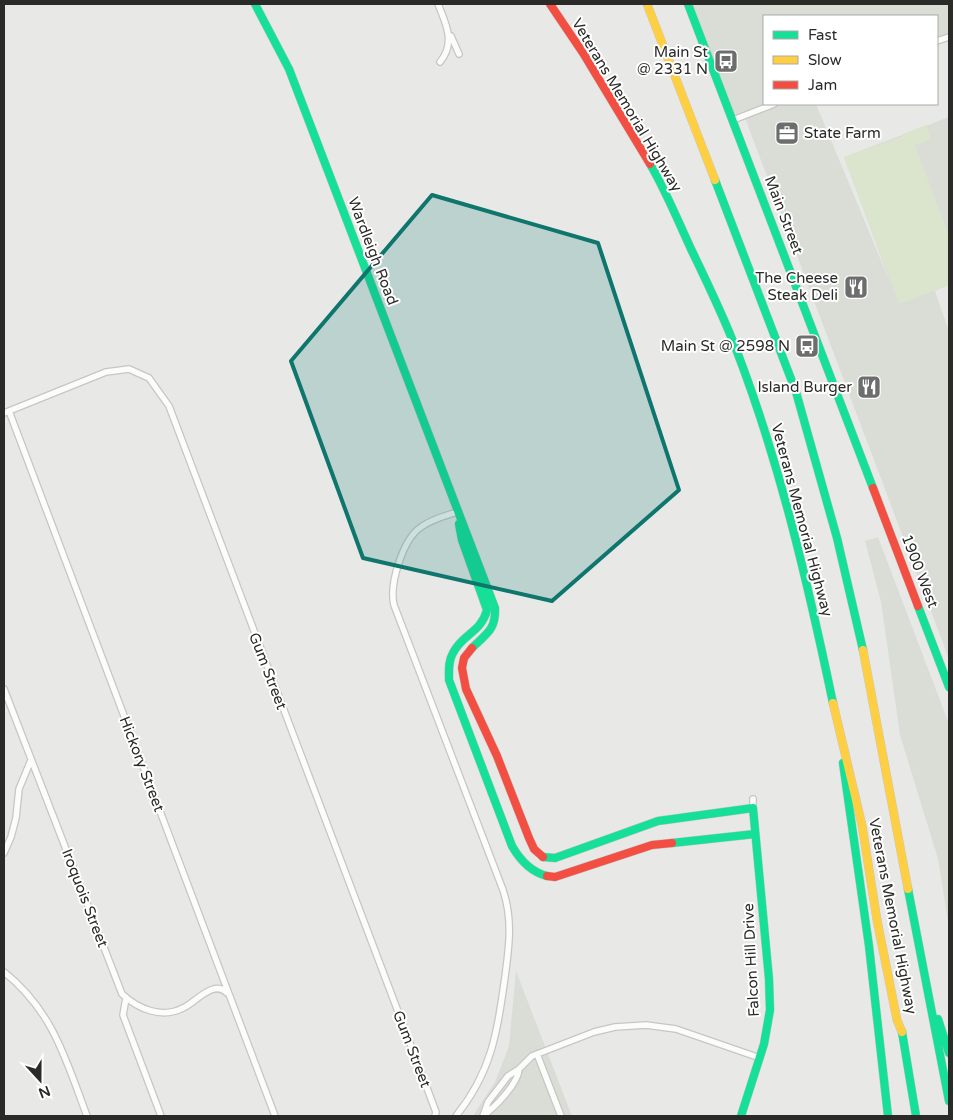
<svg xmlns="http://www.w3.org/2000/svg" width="953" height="1120" font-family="'Varela Round',sans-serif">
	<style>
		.built { fill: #d9ddd6 }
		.green { fill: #dbe5cd }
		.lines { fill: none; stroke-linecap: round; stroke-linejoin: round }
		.street-casing { stroke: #c6c7c5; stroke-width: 8 }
		.fast-casing { stroke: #c6c7c5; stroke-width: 9 }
		.slow-casing { stroke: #c6c7c5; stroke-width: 9 }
		.jam-casing { stroke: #c6c7c5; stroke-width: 9 }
		.street { stroke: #fcfcfb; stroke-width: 5.5 }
		.fast { stroke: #16e098; stroke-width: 8 }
		.slow { stroke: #ffcf43; stroke-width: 8 }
		.jam { stroke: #f24e42; stroke-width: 8 }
		.marked { fill: #0f766e; fill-opacity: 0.2; stroke: #0f766e; stroke-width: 4; stroke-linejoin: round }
		.labels { text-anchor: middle; stroke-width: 4; stroke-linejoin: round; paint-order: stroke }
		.poi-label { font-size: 15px; fill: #2a2a29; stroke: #fff; text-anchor: end }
		.street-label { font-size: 15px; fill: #2a2a29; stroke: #fff }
	</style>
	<rect width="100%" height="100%" fill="#e8e9e7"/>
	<path class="built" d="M689,4h260v29l-12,5v-22h-173l1,88 -33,12z
		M772,104h44l74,178 -46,-125 105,-40v168l-14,6 14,40v328l-204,-541z
		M878,537l71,187v204l-11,-69 -38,-124 -19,-133 -16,-61z
		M516,971l56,145h-99l22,-34 14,-36z"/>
	<path class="green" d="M926,125l5,14 -16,6 34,91v49l-50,19 -55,-147 57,-20v-2z"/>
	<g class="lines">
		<g class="street-casing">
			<path id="street" d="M438,4c8,20 18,39 2,58
				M451,36l8,18
				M937,41l12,-4
				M733,120l41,-16
				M9,411l266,705
				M4,413l102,-41 23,-3 20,9 20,28 267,706 -1,4
				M4,689l118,305c16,15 40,25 61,14 13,-6 31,-29 44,-15
				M753,799v9
				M4,853l7,-16 5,-19 3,-29 12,-29
				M4,972c49,39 62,88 83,144
				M126,998l-3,17 38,101
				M537,1054l24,62
				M456,1116c36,-45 41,-83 49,-139 4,-30 8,-57 -2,-87l-109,-285c-5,-21 9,-66 27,-78 11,-8 24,-11 36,-15
				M483,1116l5,-14 20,-26 11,-7 13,-13 62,-24 21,-5 31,-2 30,4 84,29
				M483,1116c12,-9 35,-32 36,-47"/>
		</g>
		<g class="fast-casing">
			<path id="fast" d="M255,4l34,65 206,539c1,22 -9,26 -23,40
				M688,4l185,484
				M650,164c16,27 28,57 41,85 16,33 32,66 45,100 44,114 72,235 97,354
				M715,180l81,212 41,146 26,112
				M459,524l3,16 25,70c-6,23 -25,24 -34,43 -5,8 -4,18 -4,27l63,166c8,14 19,26 35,30
				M918,606l31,81
				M843,763l26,183 19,170
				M672,843l83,-9
				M543,857l12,1 103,-37 95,-13 16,171 1,31 -6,34 -23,72
				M908,889l41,212
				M938,1019l11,34
				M902,1032l14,84"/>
		</g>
		<g class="slow-casing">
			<path id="slow" d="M647,4l68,176
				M863,650l45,239
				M833,703l29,122 15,95 20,100 5,12"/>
		</g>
		<g class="jam-casing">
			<path id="jam" d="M550,4l33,49 67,111
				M873,488l45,118
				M472,648l-8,10 -2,10 4,21 31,67 32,82 5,11 9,8
				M547,876l8,1 97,-32 20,-2"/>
		</g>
		<use href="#street" class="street"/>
		<use href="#fast" class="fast"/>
		<use href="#slow" class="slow"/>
		<use href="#jam" class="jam"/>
	</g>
	<path class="marked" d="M432,195l166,48 81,247 -127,111 -189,-43 -72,-197z"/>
	<defs>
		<g id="bus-square" transform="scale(1.25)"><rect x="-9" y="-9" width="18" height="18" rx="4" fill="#6c6d6c" stroke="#fff"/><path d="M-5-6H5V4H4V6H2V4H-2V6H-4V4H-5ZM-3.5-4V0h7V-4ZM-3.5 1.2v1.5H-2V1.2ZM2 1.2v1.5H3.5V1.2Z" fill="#fff"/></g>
		<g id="office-square" transform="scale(1.25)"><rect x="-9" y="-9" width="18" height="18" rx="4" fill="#6c6d6c" stroke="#fff"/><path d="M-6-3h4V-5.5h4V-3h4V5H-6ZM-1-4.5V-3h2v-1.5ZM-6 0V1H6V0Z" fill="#fff"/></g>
		<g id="restaurant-square" transform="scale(1.25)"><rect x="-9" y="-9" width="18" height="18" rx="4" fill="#6c6d6c" stroke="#fff"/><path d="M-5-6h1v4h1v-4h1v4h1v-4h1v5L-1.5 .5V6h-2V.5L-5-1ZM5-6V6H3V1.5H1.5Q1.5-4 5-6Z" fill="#fff"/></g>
	</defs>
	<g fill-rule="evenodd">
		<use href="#bus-square" x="726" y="61"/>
		<use href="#office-square" x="787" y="133"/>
		<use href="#restaurant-square" x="856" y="287"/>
		<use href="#bus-square" x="807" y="346"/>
		<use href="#restaurant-square" x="869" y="387"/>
	</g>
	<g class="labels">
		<g class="poi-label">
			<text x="708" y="57">Main St<tspan x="708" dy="17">@ 2331 N</tspan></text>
			<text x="804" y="138" text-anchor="start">State Farm</text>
			<text x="838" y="283">The Cheese<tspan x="838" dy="17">Steak Deli</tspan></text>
			<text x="790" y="351">Main St @ 2598 N</text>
			<text x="852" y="392">Island Burger</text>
		</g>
		<g class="street-label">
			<text transform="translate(627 105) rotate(59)" y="5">Veterans Memorial Highway</text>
			<text transform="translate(784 215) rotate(69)" y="5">Main Street</text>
			<text transform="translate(373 251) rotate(69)" y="5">Wardleigh Road</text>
			<text transform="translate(802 520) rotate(75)" y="5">Veterans Memorial Highway</text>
			<text transform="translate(920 571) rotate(69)" y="5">1900 West</text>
			<text transform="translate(268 671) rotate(69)" y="5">Gum Street</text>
			<text transform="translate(142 764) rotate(69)" y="5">Hickory Street</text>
			<text transform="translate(85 898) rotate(69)" y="5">Iroquois Street</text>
			<text transform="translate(893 916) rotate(79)" y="5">Veterans Memorial Highway</text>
			<text transform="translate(751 960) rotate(-93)" y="5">Falcon Hill Drive</text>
			<text transform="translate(412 1049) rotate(69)" y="5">Gum Street</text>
		</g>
	</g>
	<rect width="953" height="1120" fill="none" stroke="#2a2a29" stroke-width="10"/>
	<rect x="763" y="15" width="175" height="90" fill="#ffffff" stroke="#aaaaa9"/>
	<rect x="773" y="31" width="25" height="8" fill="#16e098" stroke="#aaaaa9"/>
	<text x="808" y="40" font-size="15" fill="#2a2a29">Fast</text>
	<rect x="773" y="56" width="25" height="8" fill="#ffcf43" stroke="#aaaaa9"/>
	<text x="808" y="65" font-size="15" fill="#2a2a29">Slow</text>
	<rect x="773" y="81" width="25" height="8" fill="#f24e42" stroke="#aaaaa9"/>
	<text x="808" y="90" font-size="15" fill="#2a2a29">Jam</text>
	<g transform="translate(40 1080) rotate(159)" stroke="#ffffff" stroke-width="4" paint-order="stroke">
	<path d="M0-4L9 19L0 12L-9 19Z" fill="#2a2a29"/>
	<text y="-8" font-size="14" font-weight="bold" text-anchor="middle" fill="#2a2a29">N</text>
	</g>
</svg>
